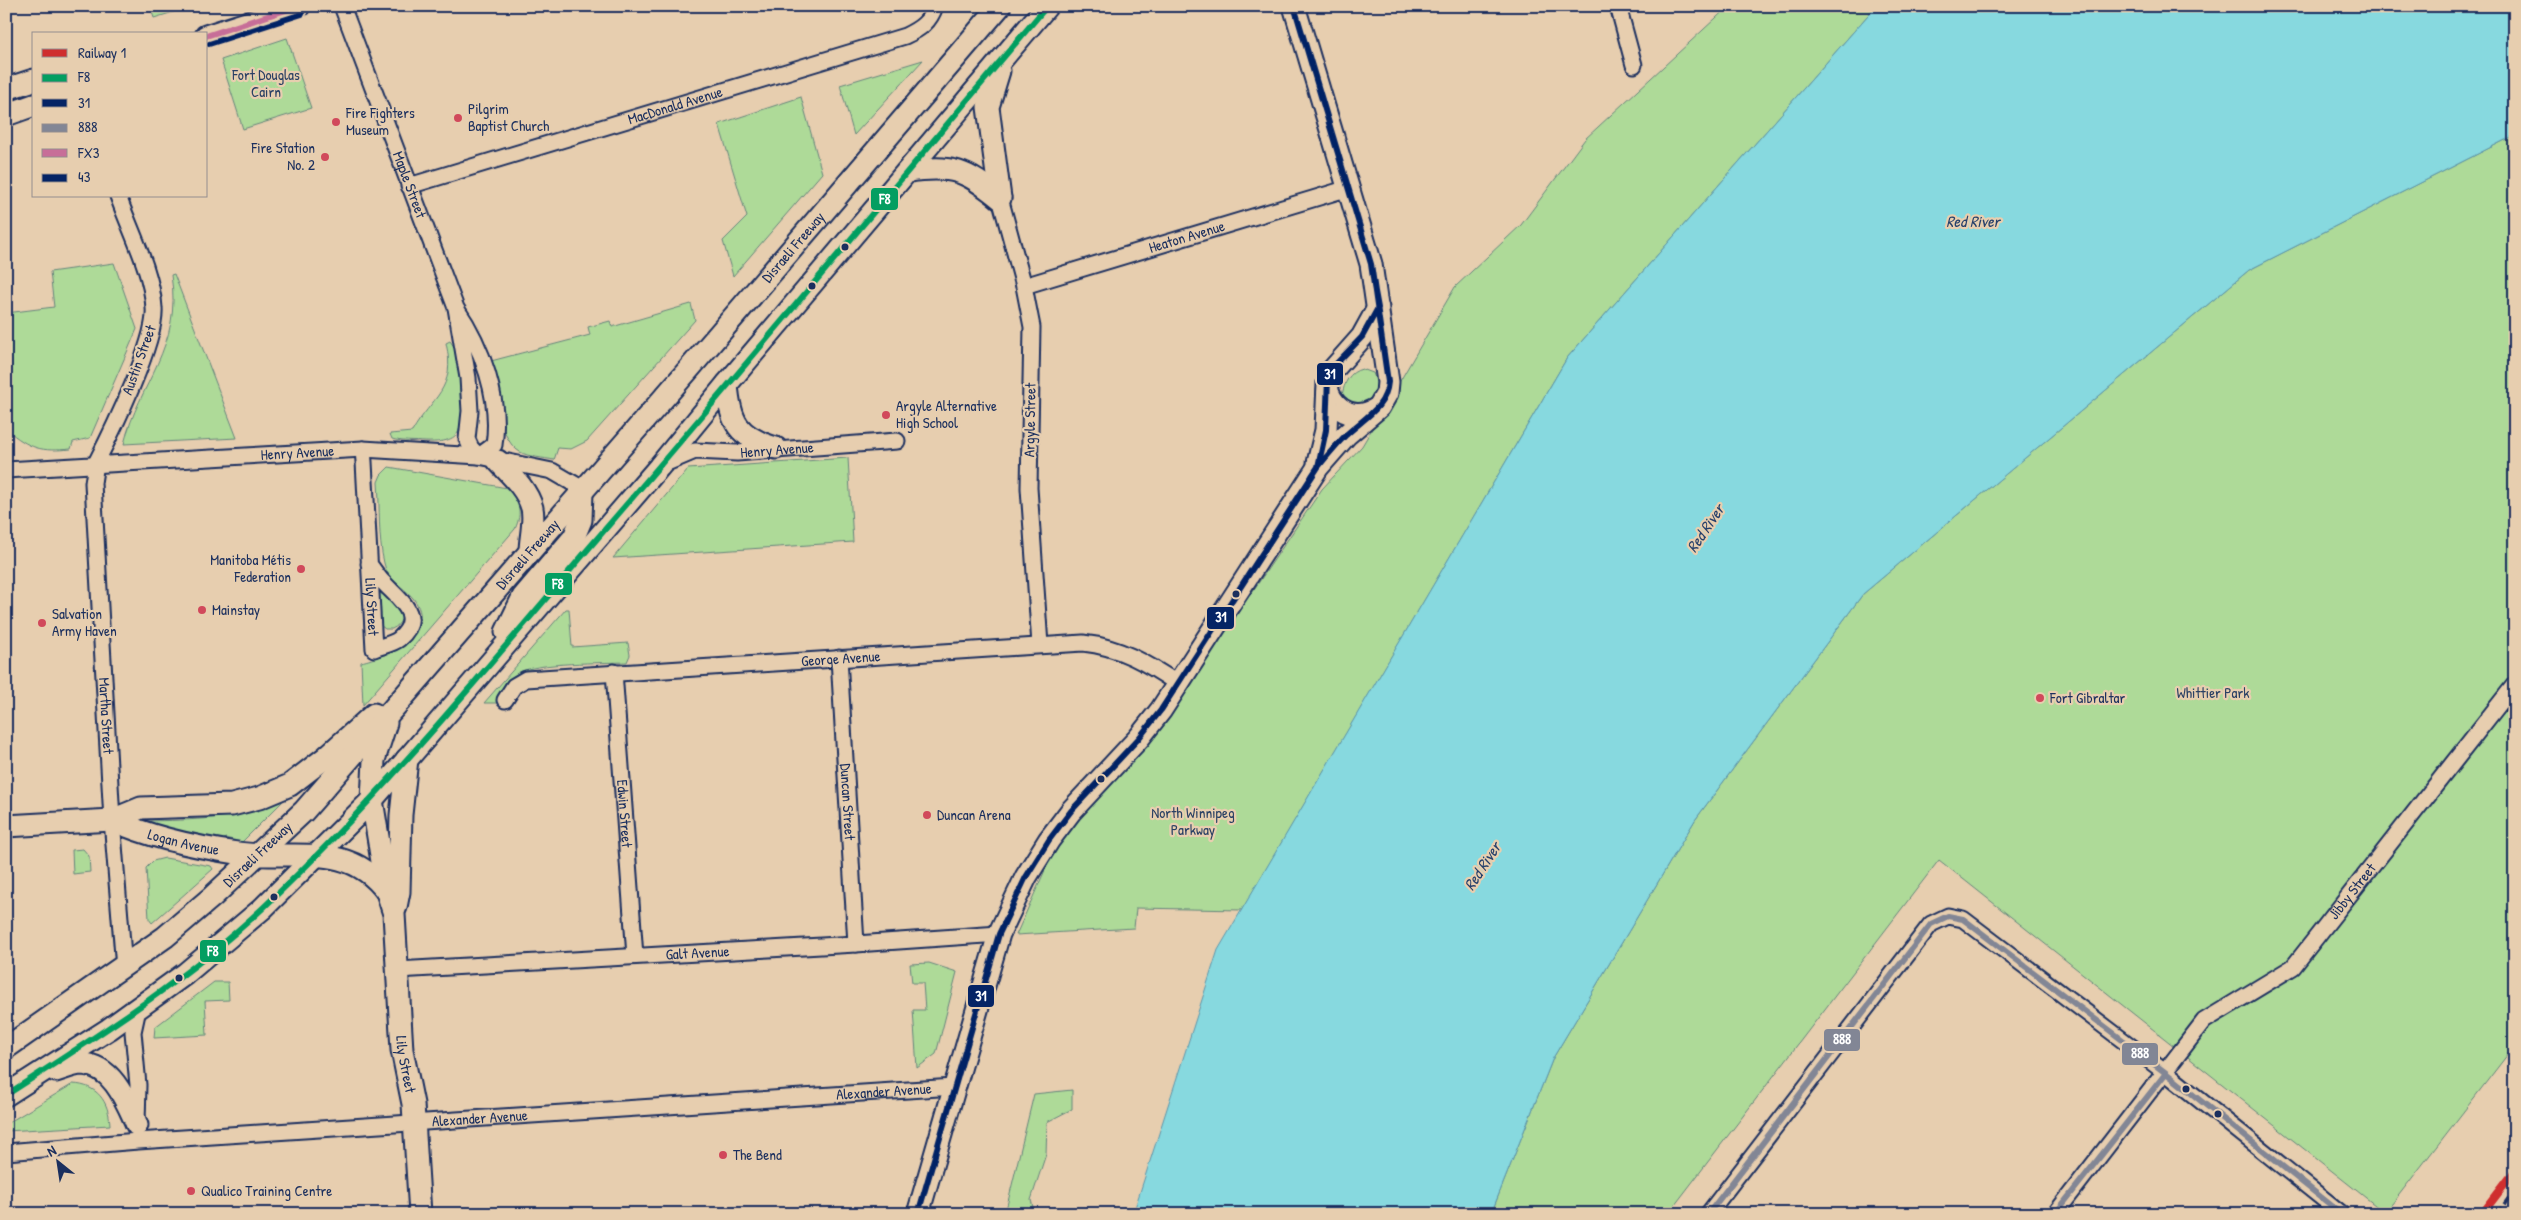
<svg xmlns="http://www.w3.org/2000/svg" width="2521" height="1220" font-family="'Patrick Hand',sans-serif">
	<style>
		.green { fill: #aeda98; stroke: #64847b }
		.water { fill: #87d9df; stroke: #5c95ab }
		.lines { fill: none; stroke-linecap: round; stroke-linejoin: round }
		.street-tunnel { stroke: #beae9f; stroke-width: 15; stroke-dasharray: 15 8; stroke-linecap: butt }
		.street-casing { stroke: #1b2f5e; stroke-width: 19 }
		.secondary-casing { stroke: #1b2f5e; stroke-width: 25 }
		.street { stroke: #e7ceaf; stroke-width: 15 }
		.secondary { stroke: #e7ceaf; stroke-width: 21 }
		.rail { stroke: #1b2f5e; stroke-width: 4; stroke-dasharray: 8 4; stroke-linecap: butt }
		.bus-1-casing { stroke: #e7ceaf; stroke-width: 10 }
		.bus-2-casing { stroke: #e7ceaf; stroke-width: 10 }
		.bus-3-casing { stroke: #e7ceaf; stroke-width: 10 }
		.bus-4-casing { stroke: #e7ceaf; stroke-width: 10 }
		.bus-5-casing { stroke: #e7ceaf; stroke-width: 10 }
		.bus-1 { stroke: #049e61; stroke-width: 6 }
		.bus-2 { stroke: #052465; stroke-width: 6 }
		.bus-3 { stroke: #828695; stroke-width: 6 }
		.bus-4 { stroke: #c76e98; stroke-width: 6 }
		.bus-5 { stroke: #052465; stroke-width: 6 }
		.rail-1-casing { stroke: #e7ceaf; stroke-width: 11 }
		.rail-1 { stroke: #cf2e2f; stroke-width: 8 }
		.poi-dot { fill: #d1495b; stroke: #e7ceaf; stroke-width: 2 }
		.bus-dot { fill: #1b2f5e; stroke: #e7ceaf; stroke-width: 2 }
		.labels { text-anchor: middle; stroke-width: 4.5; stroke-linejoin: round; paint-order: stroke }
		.park-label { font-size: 15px; fill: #2a4064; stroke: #e7ceaf }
		.street-label { font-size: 15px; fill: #1b2f5e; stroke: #e7ceaf }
		.poi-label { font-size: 15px; fill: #1b2f5e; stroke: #e7ceaf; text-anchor: start }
		.water-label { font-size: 16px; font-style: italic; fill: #26406b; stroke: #e7ceaf }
		.line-badge { stroke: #e7ceaf; stroke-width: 2 }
		.badge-label { font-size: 14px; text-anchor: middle; font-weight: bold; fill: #fff }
	</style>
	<rect width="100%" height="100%" fill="#e7ceaf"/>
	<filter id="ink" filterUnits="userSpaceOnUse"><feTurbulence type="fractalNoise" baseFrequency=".02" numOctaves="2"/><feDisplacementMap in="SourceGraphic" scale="10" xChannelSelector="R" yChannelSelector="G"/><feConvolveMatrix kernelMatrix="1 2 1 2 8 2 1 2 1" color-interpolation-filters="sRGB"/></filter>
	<g filter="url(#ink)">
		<path class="green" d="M150,6h43l-39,12z
			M1729,6h147l-309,352 -325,552 -106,-2 -2,20 -118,7 38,-85 43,-54 59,-62 166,-245 40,-43 93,-159 66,-62 64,-86z
			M287,38l24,70 -68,21 -22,-69z
			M923,60l-69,75 -14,-50z
			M801,97l21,76 -89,103 -10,-35 24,-24 -28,-93z
			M2515,135v910l-130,168 -446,-353 -271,354h-177l62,-156 142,-238 168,-226 386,-324z
			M114,263l23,66 -47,109 -17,4 -2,7c-30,3 -41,0 -65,-20v-116l48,-6 -4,-35z
			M174,274l63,164 -113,6c15,-62 59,-97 47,-169z
			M691,304l4,16 -108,121 -16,8 -13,-1 -4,12c-10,-2 -25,-3 -34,-8 -23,-13 -25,-66 -29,-91l99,-26 -2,-8 22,-6 2,6z
			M450,341c10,11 9,29 10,44 2,34 11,59 -34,57 -11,-1 -24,0 -34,-3l-2,-5 22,-2c20,-36 45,-42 34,-89z
			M1362,369l11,4c5,11 4,19 -2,29l-22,3 -7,-9c2,-13 7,-24 20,-27z
			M848,458l5,84 -240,16 75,-89z
			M389,467l118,21c12,13 16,24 8,41l-152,176 -2,-43c26,-6 79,-29 52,-64 -10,-12 -26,-18 -29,-35 -6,-25 -4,-55 -6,-81l3,-7z
			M378,592c13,7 36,26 14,37h-7l-5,-4z
			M566,609h3l3,38 56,-4 2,12 -3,7c-24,1 -91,0 -109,11 -12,7 -14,17 -16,30h-18z
			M282,800v2l-40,40 -17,-4 -1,3 -79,-17v-3c48,-1 93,-1 137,-21z
			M83,849l6,7 1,16 -17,2 -1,-24z
			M165,858l46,8 2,3 -61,54 -3,-4 -3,-51 7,-7z
			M929,963l28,9 -21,82 -19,14 -4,-58h12l-2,-27h-11l-2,-19z
			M214,982h14l1,18 -24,1 2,34 -53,3 1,-11z
			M73,1084c24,1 36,17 37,41l-104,6v-7z
			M1072,1090v19l-25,13 -1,32 -15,46 4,14h-30l29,-120z"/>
		<path class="water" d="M1876,6h639v129l-266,135 -386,324 -168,226 -142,238 -62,156h-358l85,-264 349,-592z"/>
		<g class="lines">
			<path class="street-tunnel" d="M1156,8l1,-2"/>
			<g class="street-casing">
				<g id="street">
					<path id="s1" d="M342,6l114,302 12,70 2,33 -3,28 4,9 8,8 15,-11c7,-46 -12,-99 -38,-137"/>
					<path d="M1618,6l16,59"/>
					<path id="s2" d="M409,186l496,-150c15,-7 25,-14 30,-30"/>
					<path id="s3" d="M118,196c12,34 34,76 36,112 3,32 -42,124 -58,155l-3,20 19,337 12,148"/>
					<path d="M1000,198l24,88 8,41 -3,161 11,157"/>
					<path id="s4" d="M1024,286l325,-98"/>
					<path id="s5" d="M363,449l1,13 10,187c7,-3 19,-5 25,-10 27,-23 -1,-40 -16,-57 -5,-5 -9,-12 -14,-18"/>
					<path id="s6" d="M662,465l33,-14 42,2 160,-12"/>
					<path id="s7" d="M6,470l357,-21 116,7 73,15 24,14 6,7"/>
					<path id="s8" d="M839,658l17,286"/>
					<path id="s9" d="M614,672l21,284"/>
					<path id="s10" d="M505,700l9,-14 12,-7 557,-36c37,4 64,20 95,41"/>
					<path id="s11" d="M397,970l459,-26 143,-10"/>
					<path d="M137,1122l1,-37 -5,-53 5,-23"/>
					<path id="s12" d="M6,1152l132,-11 816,-54"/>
					<path d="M1708,1214l223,-290 17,-8 15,3 203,154 176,141"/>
					<path id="s13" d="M2055,1214l149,-193 89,-54 222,-283"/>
				</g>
			</g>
			<g class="secondary-casing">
				<g id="secondary">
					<path d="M206,36l93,-30"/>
					<path d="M999,71l-11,36 12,91"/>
					<path d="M6,89l28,-9"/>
					<path d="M6,115l28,-10"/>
					<path d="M908,171c46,-6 57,-1 92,27"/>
					<path d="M727,384c3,39 11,53 49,64"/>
					<path d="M1328,392c8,20 28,29 48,17"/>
					<path d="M498,461c12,13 29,28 34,47 3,13 -2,31 -2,43"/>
					<path d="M1318,463l8,-33 2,-47 3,-11 31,-35 16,-29"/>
					<path d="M506,632l17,-35 51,-60 7,-17 1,-28"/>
					<path id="s14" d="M386,723l-12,37 -2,40 15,92 7,22 8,136 11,54 7,110"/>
					<path id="s15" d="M112,820c38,17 83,27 125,33 56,8 111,-14 150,39"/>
					<path d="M6,826l106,-6 29,-12 91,-3 27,-7 31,-13 35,-27 49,-44"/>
					<path d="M396,907l3,-15 2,-77 6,-56"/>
					<path id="s16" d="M6,1048l159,-111 47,-40 92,-86 385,-442 311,-363"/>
					<path d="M56,1071c7,-2 18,-7 26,-7 31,1 45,39 55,61"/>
					<path d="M6,1095l103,-66 76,-55 77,-65 110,-109 287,-333 68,-83 320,-378"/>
					<path d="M918,1214l81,-280 27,-57 23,-37 22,-29 68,-73 22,-28 157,-243 28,-32 33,-28 8,-14 1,-11 -17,-118 -77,-258"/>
				</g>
			</g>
			<use href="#street" class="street"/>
			<use href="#secondary" class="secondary"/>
			<path class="rail" d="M2497,1214l18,-24"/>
			<g class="bus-1-casing">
				<path id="bus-1" d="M6,1095c90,-58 180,-115 258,-188 120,-113 224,-241 331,-366 153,-177 301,-357 452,-535"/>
			</g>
			<g class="bus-2-casing">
				<path id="bus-2" d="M1312,476l6,-9 8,-37 2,-52 6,-12 28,-29 16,-29 -4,-22
					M918,1214l81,-280 27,-57 23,-37 22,-29 68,-73 22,-28 157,-243c9,-11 18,-22 28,-32 18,-17 40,-27 42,-53l-17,-118 -77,-258"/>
			</g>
			<g class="bus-3-casing">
				<path id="bus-3" d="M1708,1214l223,-290 17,-8 15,3 203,154 176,141
					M2055,1214l111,-141"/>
			</g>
			<g class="bus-4-casing">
				<path id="bus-4" d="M206,36l92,-30"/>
			</g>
			<g class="bus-5-casing">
				<path id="bus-5" d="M209,44l93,-30"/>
			</g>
			<use href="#bus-1" class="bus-1"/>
			<use href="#bus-2" class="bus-2"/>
			<use href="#bus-3" class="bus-3"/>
			<use href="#bus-4" class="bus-4"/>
			<use href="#bus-5" class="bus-5"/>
			<g class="rail-1-casing">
				<path id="rail-1" d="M2482,1214l33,-43"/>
			</g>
			<use href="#rail-1" class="rail-1"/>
		</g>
	</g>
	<g class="poi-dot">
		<circle cx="458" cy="118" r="5"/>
		<circle cx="336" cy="122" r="5"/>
		<circle cx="325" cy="157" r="5"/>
		<circle cx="886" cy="415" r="5"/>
		<circle cx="301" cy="569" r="5"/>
		<circle cx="202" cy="610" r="5"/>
		<circle cx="42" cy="623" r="5"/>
		<circle cx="2040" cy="698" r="5"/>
		<circle cx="927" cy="815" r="5"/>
		<circle cx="723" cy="1155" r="5"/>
		<circle cx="191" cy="1191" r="5"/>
	</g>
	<g class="bus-dot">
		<circle cx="845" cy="247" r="4.5"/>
		<circle cx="812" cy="286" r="4.5"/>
		<circle cx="1236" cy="594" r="4.5"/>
		<circle cx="1101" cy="779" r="4.5"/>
		<circle cx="274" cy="897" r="4.5"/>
		<circle cx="179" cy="978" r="4.5"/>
		<circle cx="2186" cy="1089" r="4.5"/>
		<circle cx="2218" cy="1114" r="4.5"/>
	</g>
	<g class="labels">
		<g class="park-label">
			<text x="266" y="80">Fort Douglas<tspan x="266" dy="17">Cairn</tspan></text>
			<text x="2213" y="698">Whittier Park</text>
			<text x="1193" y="818">North Winnipeg<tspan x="1193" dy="17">Parkway</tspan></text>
		</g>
		<g class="street-label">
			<text dy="5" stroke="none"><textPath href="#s2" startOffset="278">MacDonald Avenue</textPath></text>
			<text dy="5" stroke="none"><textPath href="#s1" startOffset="191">Maple Street</textPath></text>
			<text dy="5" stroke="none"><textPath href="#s4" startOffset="170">Heaton Avenue</textPath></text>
			<text dy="5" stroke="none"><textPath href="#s16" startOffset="1128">Disraeli Freeway</textPath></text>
			<text transform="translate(139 360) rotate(-70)" y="5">Austin Street</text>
			<text transform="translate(1030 420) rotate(-89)" y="5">Argyle Street</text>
			<text dy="5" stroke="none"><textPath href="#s6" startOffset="118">Henry Avenue</textPath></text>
			<text dy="5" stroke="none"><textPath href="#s7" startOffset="292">Henry Avenue</textPath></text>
			<text dy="5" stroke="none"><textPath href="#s16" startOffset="722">Disraeli Freeway</textPath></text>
			<text dy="5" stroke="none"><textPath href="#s5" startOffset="158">Lily Street</textPath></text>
			<text dy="5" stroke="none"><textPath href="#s10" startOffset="346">George Avenue</textPath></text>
			<text dy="5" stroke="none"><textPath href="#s3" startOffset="538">Martha Street</textPath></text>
			<text dy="5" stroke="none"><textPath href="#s8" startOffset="144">Duncan Street</textPath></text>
			<text dy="5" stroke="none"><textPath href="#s9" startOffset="142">Edwin Street</textPath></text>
			<text dy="5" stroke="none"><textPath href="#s15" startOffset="75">Logan Avenue</textPath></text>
			<text dy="5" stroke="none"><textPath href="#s16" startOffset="318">Disraeli Freeway</textPath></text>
			<text dy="5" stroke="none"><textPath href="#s13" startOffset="444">Jibby Street</textPath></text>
			<text dy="5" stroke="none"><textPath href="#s11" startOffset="301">Galt Avenue</textPath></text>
			<text dy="5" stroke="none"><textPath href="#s14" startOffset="346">Lily Street</textPath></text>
			<text dy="5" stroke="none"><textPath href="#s12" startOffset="880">Alexander Avenue</textPath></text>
			<text dy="5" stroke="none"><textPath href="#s12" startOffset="475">Alexander Avenue</textPath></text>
		</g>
		<g class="poi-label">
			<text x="468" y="114">Pilgrim<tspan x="468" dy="17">Baptist Church</tspan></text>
			<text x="346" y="118">Fire Fighters<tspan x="346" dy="17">Museum</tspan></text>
			<text x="315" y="153" text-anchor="end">Fire Station<tspan x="315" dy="17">No. 2</tspan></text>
			<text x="896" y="411">Argyle Alternative<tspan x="896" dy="17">High School</tspan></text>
			<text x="291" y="565" text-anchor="end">Manitoba Métis<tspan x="291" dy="17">Federation</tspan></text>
			<text x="212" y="615">Mainstay</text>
			<text x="52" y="619">Salvation<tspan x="52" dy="17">Army Haven</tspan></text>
			<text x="2050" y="703">Fort Gibraltar</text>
			<text x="937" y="820">Duncan Arena</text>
			<text x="733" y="1160">The Bend</text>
			<text x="201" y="1196">Qualico Training Centre</text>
		</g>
		<g class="water-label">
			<text x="1973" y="227">Red River</text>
			<text transform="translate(1705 528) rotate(-56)" y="6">Red River</text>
			<text transform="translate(1482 866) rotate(-57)" y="6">Red River</text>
		</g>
	</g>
	<g class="line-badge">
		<rect x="870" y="187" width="29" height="24" rx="5" fill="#049e61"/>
		<rect x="1316" y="362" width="28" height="24" rx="5" fill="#052465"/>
		<rect x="544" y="572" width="29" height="24" rx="5" fill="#049e61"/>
		<rect x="1206" y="606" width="29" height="24" rx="5" fill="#052465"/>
		<rect x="199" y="939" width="28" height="24" rx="5" fill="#049e61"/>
		<rect x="967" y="984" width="28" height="24" rx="5" fill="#052465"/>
		<rect x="1823" y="1028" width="38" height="24" rx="5" fill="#828695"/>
		<rect x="2121" y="1042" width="38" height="24" rx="5" fill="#828695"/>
	</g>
	<g class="badge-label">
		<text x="885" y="204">F8</text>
		<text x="1330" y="379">31</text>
		<text x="558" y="589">F8</text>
		<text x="1221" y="622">31</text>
		<text x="213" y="956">F8</text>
		<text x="981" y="1001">31</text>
		<text x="1842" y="1044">888</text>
		<text x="2140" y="1058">888</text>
	</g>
	<rect width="2521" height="1220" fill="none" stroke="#e7ceaf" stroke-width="25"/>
	<rect x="12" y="12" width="2496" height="1195" fill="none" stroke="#1b2f5e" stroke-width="2" filter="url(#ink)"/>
	<rect x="32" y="32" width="175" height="165" fill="#e7ceaf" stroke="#958e8f"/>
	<rect x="42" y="49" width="25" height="8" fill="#cf2e2f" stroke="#958e8f"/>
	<text x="78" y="58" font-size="15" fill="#1b2f5e">Railway 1</text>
	<rect x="42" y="74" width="25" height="8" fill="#049e61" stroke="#958e8f"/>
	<text x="78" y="82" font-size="15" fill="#1b2f5e">F8</text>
	<rect x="42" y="99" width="25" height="8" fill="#052465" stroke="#958e8f"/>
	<text x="78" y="108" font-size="15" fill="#1b2f5e">31</text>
	<rect x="42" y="124" width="25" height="8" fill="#828695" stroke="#958e8f"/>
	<text x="78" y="132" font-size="15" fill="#1b2f5e">888</text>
	<rect x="42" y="149" width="25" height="8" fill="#c76e98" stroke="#958e8f"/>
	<text x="78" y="158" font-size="15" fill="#1b2f5e">FX3</text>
	<rect x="42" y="174" width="25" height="8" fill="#052465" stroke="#958e8f"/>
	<text x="78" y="182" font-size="15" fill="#1b2f5e">43</text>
	<g transform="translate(58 1162) rotate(330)" stroke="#e7ceaf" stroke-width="4" paint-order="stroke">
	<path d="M0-4L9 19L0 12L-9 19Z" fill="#1b2f5e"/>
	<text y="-8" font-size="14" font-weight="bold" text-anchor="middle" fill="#1b2f5e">N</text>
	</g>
</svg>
